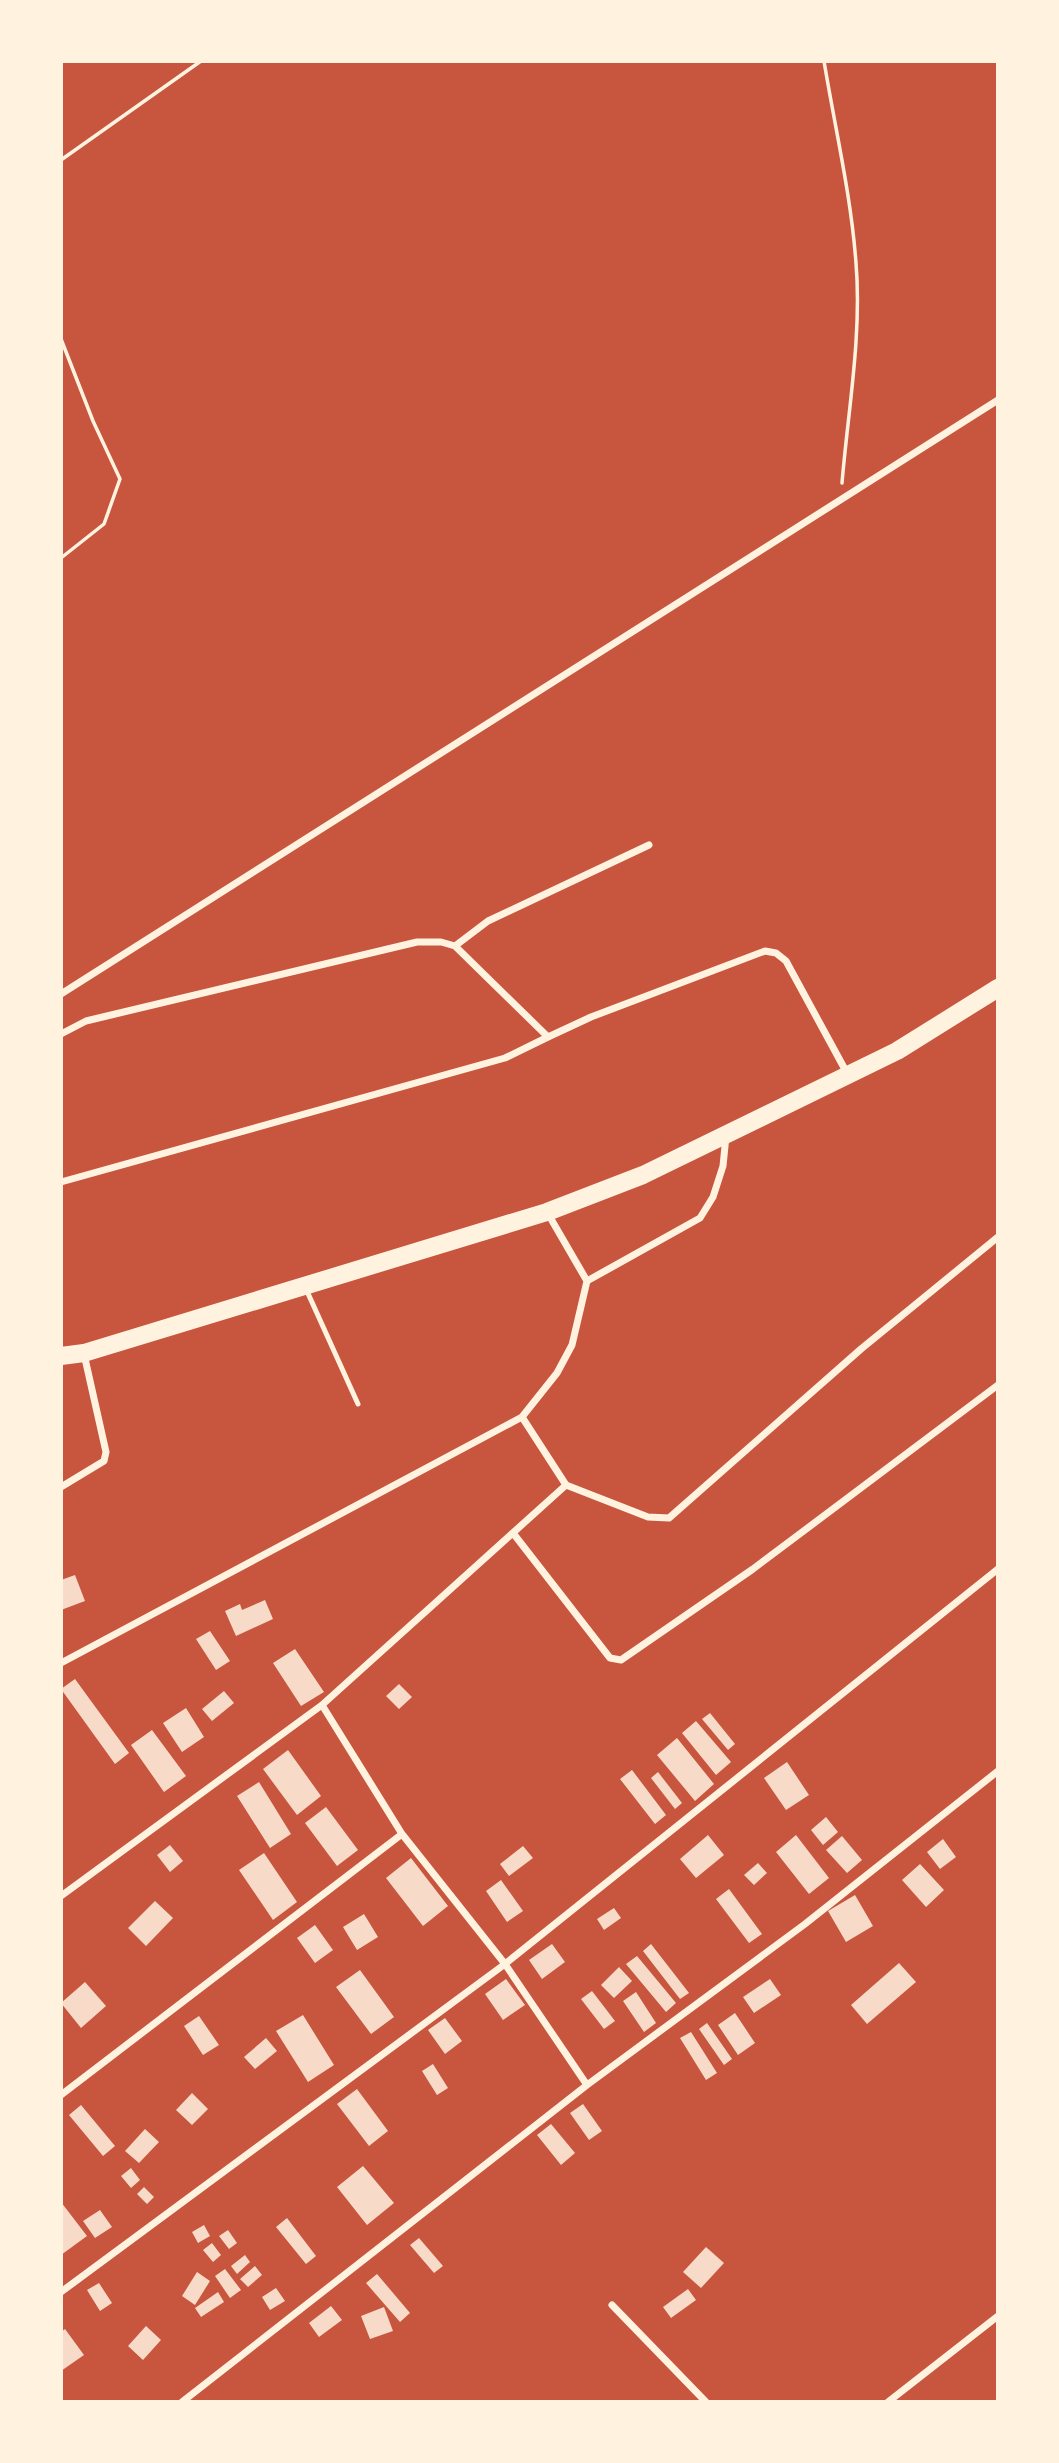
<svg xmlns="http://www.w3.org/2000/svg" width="1059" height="2463" font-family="Quicksand,sans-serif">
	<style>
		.building { fill: #f7dbc8 }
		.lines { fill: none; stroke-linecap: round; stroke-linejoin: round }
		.path { stroke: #fff3e0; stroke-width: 3.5 }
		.service { stroke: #fff3e0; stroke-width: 5 }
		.minor { stroke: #fff3e0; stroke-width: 7 }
		.trunk { stroke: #fff3e0; stroke-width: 18 }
	</style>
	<rect width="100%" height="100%" fill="#c8553d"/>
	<path class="building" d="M75,1575l10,26 -24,9v-30z
		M265,1600l8,19 -37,17 -11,-25 15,-7 2,6z
		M210,1631l20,30 -14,9 -20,-31z
		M295,1649l29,43 -23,14 -28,-43z
		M75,1679l54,74 -14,11 -54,-75z
		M399,1684l13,13 -13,12 -13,-13z
		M224,1691l10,12 -22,18 -10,-12z
		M186,1708l18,29 -22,15 -19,-29z
		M710,1713l25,31 -7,6 -26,-31z
		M696,1721l35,41 -15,13 -34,-42z
		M152,1730l34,46 -22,16 -33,-47z
		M677,1738l37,46 -19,17 -38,-46z
		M288,1750l33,46 -24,19 -34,-46z
		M787,1762l22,33 -23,15 -22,-32z
		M632,1770l34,45 -11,9 -35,-45z
		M658,1772l24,31 -7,6 -24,-31z
		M259,1782l32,52 -21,14 -33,-52z
		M326,1807l32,43 -21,16 -32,-43z
		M826,1817l12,15 -15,13 -12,-15z
		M708,1835l16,20 -28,23 -16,-19z
		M796,1835l33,43 -20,16 -33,-42z
		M842,1836l20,24 -15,13 -21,-23z
		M943,1839l13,18 -16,12 -13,-17z
		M170,1845l13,16 -13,11 -13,-17z
		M523,1846l10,12 -24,18 -9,-12z
		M264,1853l33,49 -24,18 -34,-50z
		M411,1858l37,48 -25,20 -37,-48z
		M758,1863l9,10 -13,12 -10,-10z
		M920,1864l24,26 -18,17 -24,-27z
		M501,1880l22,31 -16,11 -21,-31z
		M729,1889l33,45 -13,9 -33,-44z
		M855,1895l18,31 -27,16 -18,-31z
		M155,1901l18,17 -27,28 -18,-18z
		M614,1908l7,10 -17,12 -7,-11z
		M364,1914l14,23 -21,13 -14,-23z
		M315,1925l18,25 -18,13 -18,-25z
		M552,1944l13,18 -23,17 -13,-19z
		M651,1944l38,49 -9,6 -37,-48z
		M637,1956l39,47 -10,9 -40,-48z
		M899,1963l17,19 -49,42 -16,-19z
		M619,1967l13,14 -18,17 -13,-13z
		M360,1970l34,47 -23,17 -35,-47z
		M506,1979l19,26 -22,15 -18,-26z
		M770,1979l11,16 -27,18 -11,-16z
		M85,1982l21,24 -25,22 -20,-25z
		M592,1991l23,30 -11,8 -23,-30z
		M636,1992l20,31 -12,9 -21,-31z
		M735,2013l20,30 -17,12 -20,-30z
		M303,2015l31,50 -26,17 -32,-51z
		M199,2016l20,29 -16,10 -19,-29z
		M445,2018l17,23 -17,13 -17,-24z
		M707,2023l25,36 -8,6 -25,-36z
		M691,2032l26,41 -11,7 -26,-42z
		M266,2038l11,13 -22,18 -11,-12z
		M433,2064l15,24 -11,7 -15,-24z
		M357,2089l31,42 -19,15 -32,-42z
		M192,2093l16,16 -16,16 -16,-15z
		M583,2104l19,27 -13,9 -19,-27z
		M81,2105l34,41 -12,10 -34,-41z
		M551,2124l24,29 -14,12 -24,-30z
		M145,2129l14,13 -20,21 -14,-12z
		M363,2166l31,37 -27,22 -30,-38z
		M131,2168l9,12 -9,8 -10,-12z
		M144,2187l10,10 -7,7 -10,-10z
		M61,2202l26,34 -26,19z
		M100,2210l12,17 -17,11 -12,-17z
		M287,2218l29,38 -10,8 -30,-37z
		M204,2225l6,11 -12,7 -6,-11z
		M228,2230l9,13 -8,6 -10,-13z
		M419,2238l24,28 -9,7 -24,-28z
		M212,2243l9,12 -8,7 -10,-12z
		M706,2247l18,16 -23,25 -18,-16z
		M245,2255l5,7 -13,12 -6,-8z
		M255,2266l7,9 -14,12 -8,-8z
		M225,2269l16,21 -11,8 -15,-22z
		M197,2272l13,9 -15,24 -13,-9z
		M377,2274l33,39 -10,9 -34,-39z
		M99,2283l13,20 -12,8 -13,-21z
		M276,2288l9,13 -15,9 -8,-13z
		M688,2289l8,11 -25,18 -8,-11z
		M218,2292l6,10 -23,15 -6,-9z
		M331,2306l11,14 -23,17 -10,-14z
		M384,2307l9,24 -23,8 -9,-23z
		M146,2326l15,14 -18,20 -15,-14z
		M65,2329l19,26 -23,16v-39z"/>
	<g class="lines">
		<path class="path" d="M824,61c11,67 27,134 32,202 6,72 -8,148 -14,220
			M61,160l140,-99
			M61,339l32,82 27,58 -16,45 -43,34"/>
		<path class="service" d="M306,1289l52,115"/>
		<path class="minor" d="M455,946l33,-25 161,-76
			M61,994l937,-594
			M61,1034l25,-13 331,-79h24l14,4 93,91 43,-20 174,-66 11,2 10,8 62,114
			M61,1182l444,-124 43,-21
			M547,1212l40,69
			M522,1417l44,68
			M566,1485l82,32 21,1 192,-169 137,-112
			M61,1487l43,-26 2,-9 -22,-98
			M513,1533l97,125 11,2 132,-91 245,-184
			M61,1663l461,-246 35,-44 15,-28 15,-64 113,-63 13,-21 10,-31 3,-30
			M322,1705l80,129 103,130 82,121
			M61,1896l261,-191 244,-220
			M61,2095l341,-261
			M61,2292l444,-328 493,-395
			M612,2305l94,97
			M182,2402l405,-317 218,-161 193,-153
			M888,2402l110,-86"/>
		<path class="trunk" d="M61,1356l23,-3 463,-141 96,-37 254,-124 101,-63"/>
	</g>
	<rect width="1059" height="2463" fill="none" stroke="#fff3e0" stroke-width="126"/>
</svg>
